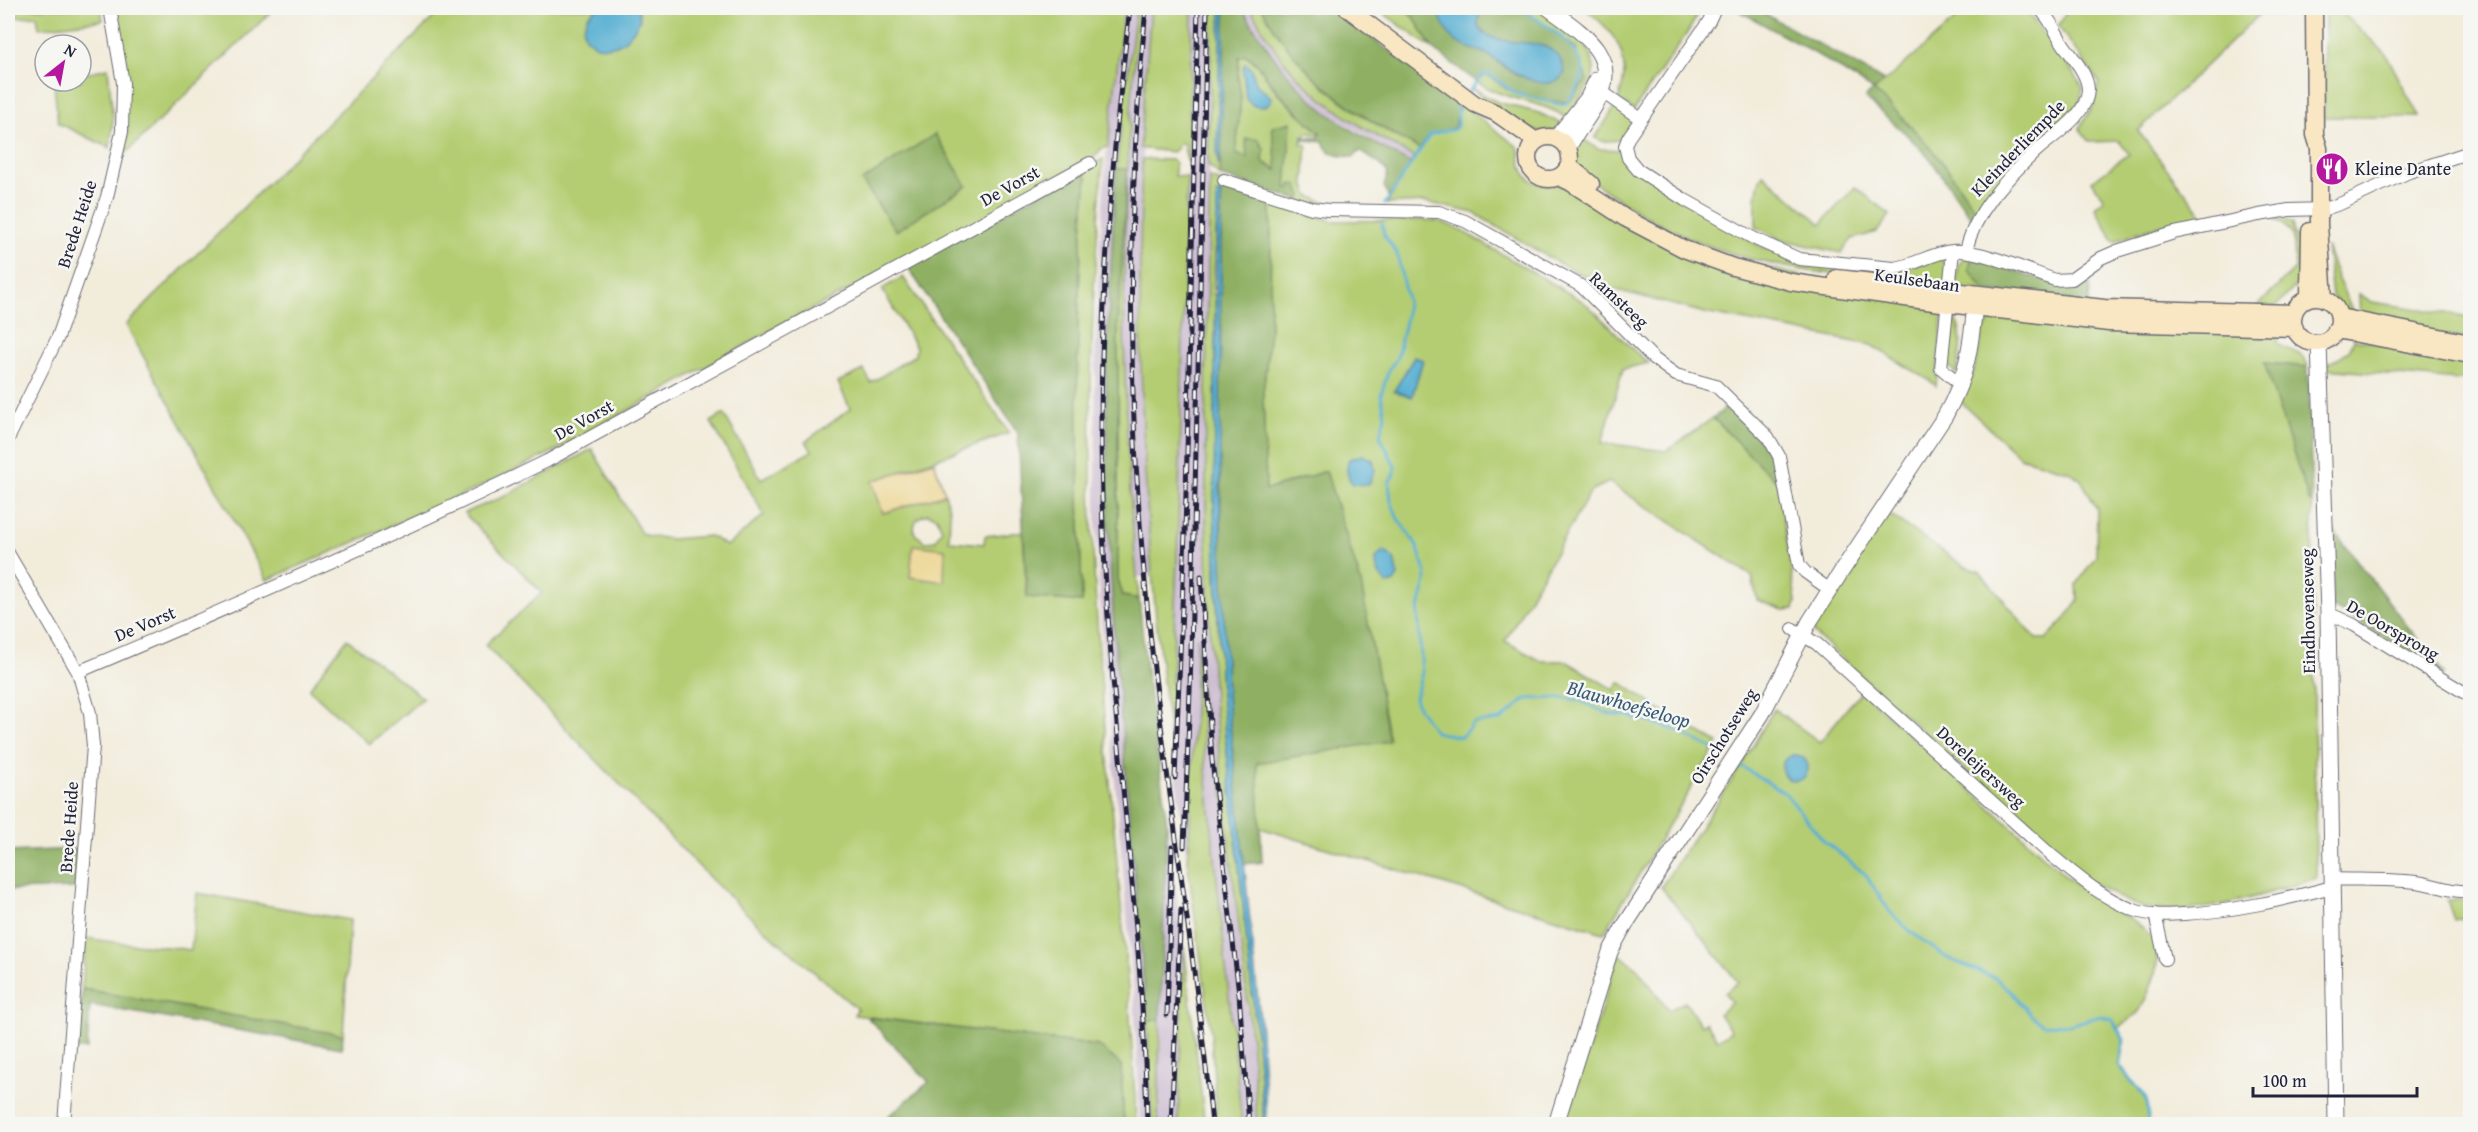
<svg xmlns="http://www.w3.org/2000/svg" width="2478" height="1132" font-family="'Gentium Book Plus',serif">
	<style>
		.industrial { fill: #cdbed2 }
		.green { fill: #b4cd72; stroke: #6b7856; stroke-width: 1.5; fill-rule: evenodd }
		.forest { fill: #8fb064; stroke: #586950; stroke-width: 1.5 }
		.sand { fill: #eeda9e; stroke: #887e6c; stroke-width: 1.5 }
		.water { fill: #54aed2; stroke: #3b6886; stroke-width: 1.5 }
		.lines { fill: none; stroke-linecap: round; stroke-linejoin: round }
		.stream { stroke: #54aed2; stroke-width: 3 }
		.minor-casing { stroke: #6b6973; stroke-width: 14 }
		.tertiary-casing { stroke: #6b6973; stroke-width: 17 }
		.secondary-casing { stroke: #6b6973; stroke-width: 19 }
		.minor { stroke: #fff; stroke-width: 12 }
		.tertiary { stroke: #fff; stroke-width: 15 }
		.secondary { stroke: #f9e7c3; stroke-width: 16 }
		.rail-casing { stroke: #22223b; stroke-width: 5 }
		.rail { stroke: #f6f6f2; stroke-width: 3; stroke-dasharray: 9; stroke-linecap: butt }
		.labels { text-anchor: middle; stroke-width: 5; stroke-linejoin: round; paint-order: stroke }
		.street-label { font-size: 18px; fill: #22223b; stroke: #f6f6f2 }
		.poi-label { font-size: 18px; fill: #22223b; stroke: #f6f6f2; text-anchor: start }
		.water-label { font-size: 20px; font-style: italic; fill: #365a77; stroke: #f6f6f2 }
	</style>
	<rect width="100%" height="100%" fill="#f6f6f2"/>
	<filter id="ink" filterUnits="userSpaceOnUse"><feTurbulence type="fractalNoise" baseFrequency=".0167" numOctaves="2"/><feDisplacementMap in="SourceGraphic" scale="12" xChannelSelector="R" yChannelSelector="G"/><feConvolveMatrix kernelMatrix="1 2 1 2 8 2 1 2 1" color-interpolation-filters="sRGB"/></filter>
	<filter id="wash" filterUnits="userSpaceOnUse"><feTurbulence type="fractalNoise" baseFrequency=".008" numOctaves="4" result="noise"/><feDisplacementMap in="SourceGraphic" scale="24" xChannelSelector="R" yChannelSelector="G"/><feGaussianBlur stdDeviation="1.35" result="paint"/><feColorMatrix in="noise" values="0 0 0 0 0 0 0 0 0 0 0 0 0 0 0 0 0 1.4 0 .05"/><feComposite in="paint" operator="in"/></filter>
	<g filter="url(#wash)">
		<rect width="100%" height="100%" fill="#f2ecdb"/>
		<path class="industrial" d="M1124,8h12l-19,152 -8,135 -3,70 2,157 7,124 31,348 6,130h-12l-6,-130 -31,-347 -7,-124 -1,-158 5,-122 6,-84z
			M1140,8h11l-11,140 3,1 -4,177 5,140 7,104 -1,6 -12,1 -11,-109 -4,-141 5,-179z
			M1192,8h20l-5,298 3,328 9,126 31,281 7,83h-15l-37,-363 -7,-113 -10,218 -18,-130 8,-203z
			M1242,8h8l32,50 48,48 24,16 60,36 -3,6 -85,-52 -24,-22 -34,-40z
			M1167,823l17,124 -6,177h-20z"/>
		<path class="green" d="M8,8h93l2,12 -64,8 -2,-12 -29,2z
			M116,8h159l-150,146 2,-18z
			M443,8h681l-16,139 -7,2 -8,10 -194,106 -116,59 -226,126 -97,46 -193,84 -141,-255z
			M1136,8h4c-21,196 -21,394 -1,591l-16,-3 -5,-17v-253l9,-156 -11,-1z
			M1151,8h41l-4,157 -5,-22h-4l-2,6 -5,3 -32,-4z
			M1212,8h9l-4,146 3,22 -12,-11z
			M1250,8h12c27,49 66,88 114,116 8,5 19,14 28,16 21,3 24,-9 43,-9l11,-15 2,-13 58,44c3,7 2,13 4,20 5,17 22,19 37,17l104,58 280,69 -7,75 -7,-6 -58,-35 -166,-32 -96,-25 -54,-27 -81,-48 -49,-11 -38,2 27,-47c-48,-27 -97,-54 -132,-98 -12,-16 -22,-34 -32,-51z
			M1376,8h24l14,9 18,31z
			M1520,8h20l35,25 15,19 4,16 -2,12 -25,38c-28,-19 -64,-17 -91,-37l10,-6c9,3 13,9 20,13 16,9 45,14 63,14l18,-22 -11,-32z
			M1584,8h118l-15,25 -53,77 -16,-10c16,-42 -1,-67 -34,-92z
			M1968,8h56l40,51 19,29 -3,13 -9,15 -94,97c-31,-51 -60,-83 -103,-122z
			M2069,8h197l-128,123 66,86 -57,12 -33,13 -19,-35 9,-7 -12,-19 37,-27 -10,-13 -29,1 -11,-14 14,-21 6,-25 -41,-56z
			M2325,8h12l49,46 33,63h-95z
			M1246,55c13,8 21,25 31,37 13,15 28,28 43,40v2l-14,-1 -1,4h-3l-1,7 6,1 -3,38 5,13 18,7 -3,5 -26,-8 -7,-12h-5v-14l-10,-24 1,20 -14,-8 1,-13 -17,9 -11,-4 5,-58 -3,-19 1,-20z
			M108,68l5,52 -3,28 -52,-25 -4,-40 2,-2h25v-7z
			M1471,88l26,14 42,11 23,11c-24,26 -71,-21 -91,-36z
			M1615,107l17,12v4l-8,17 -22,1 -7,-3z
			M1577,135l21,14 25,1 3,10 135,87 124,26 54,-15 8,5 1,23c-74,-8 -150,-11 -221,-34 -38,-11 -74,-31 -107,-52 -14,-9 -36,-23 -45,-38 -4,-8 0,-19 2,-27z
			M1103,159c-11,121 -15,243 -11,364 7,201 36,401 44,601h-12l-2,-34 -23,-44 -245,-31 3,-6 -97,-83 -48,-46 -227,-235 57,-52 -78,-80 39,-16 89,-48 49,84 7,3 23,3 39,-3 17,10 37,-31 -53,-93 13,-8 37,65 51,-28 -6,-10 44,-32 -12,-27 26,-12 7,13 44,-28 1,-8 -34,-58 21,-12 106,156 -136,48 10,32 62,-19 5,18 -1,29 35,3 1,-8 38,-4 4,65 55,5c-4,-141 -10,-284 5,-424l-6,-7zM928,514l9,3 5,13 -7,11 -9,1 -11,-8c-3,-11 2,-18 13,-20z
			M1142,159l30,1 3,2v14l12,1 -9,356 -8,203c-26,-188 -34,-381 -28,-577z
			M1763,174l58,50 34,-37 35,28 -13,17 -25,7 -11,14 -61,-14 -24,-12c0,-17 -2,-38 7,-53z
			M1210,178l20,7 -2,6 -10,2 -5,101h2l1,286 5,114 34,326 9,104h-7c-7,-142 -32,-284 -43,-427 -13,-172 -8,-347 -4,-519z
			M1271,205l62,16 91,-1 15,1 20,8 123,72c24,18 42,44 67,62l-26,6 -21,74 64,8 47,-33 65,65 18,119 -2,7 -11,1 -26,-10 -5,-24 -143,-94 -18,9 -86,150 36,20h25l48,29 6,-8 52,36 46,25 -114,190 -344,-105 -3,-65 131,-22 -62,-270 -60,19 -3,-97 7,-63z
			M2273,219h11l8,4 2,11 5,7 1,40 -23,25 -23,4 41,-41c-1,-23 3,-41 -22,-50z
			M2326,246l11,31 16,35 -7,-1 -14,-15z
			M1967,257h5l13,34 -30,-4 4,-23z
			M2359,294l13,8 98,15v23l-110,-22z
			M1951,314c15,14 9,42 5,60l-9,-10z
			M1993,317l282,14 4,13c11,8 25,7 29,23l-43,-4 44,137 3,3 4,375c-45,15 -119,39 -165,31 -23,-4 -43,-18 -64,-29l-273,-247 -1,-6 74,-114 77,53 16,6 56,67h10l20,-21 12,-17 -1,-17 19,-28 1,-47 -16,-29 -13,-9 -48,-14 -60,-56 14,-30 9,-40z
			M2354,339l116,19v23l-143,-12v-4l22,-14z
			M1197,637l8,124 37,363h-25l-6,-91 -23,-167z
			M347,639l76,59 -54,46 -60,-55z
			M1861,691l205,185c10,9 21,18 33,25 37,23 73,32 52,85 -11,26 -9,26 -33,42l6,12 -4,25c15,26 32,25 27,59h-582l54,-170 18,14 32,42 16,-8 16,23 5,-3 12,18 13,-9 -12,-17 13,-12 -7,-9 13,-11 -77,-95 80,-121 33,-57 46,33zM1802,757l5,7 -24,10 1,-13z
			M197,893l153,27 -7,115 -261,-46 4,-51c35,7 70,6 105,12z
			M2447,900h15l8,6v11l-16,3z
			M1184,947l20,171 2,6h-28z
			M1147,1020h13l-2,104h-6z"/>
		<path class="forest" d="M1225,8h17c23,39 47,74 83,103 26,21 57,36 86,53l-22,34 -5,-12 4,-13 -7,-8 -21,-14 -7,6c-15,-2 -25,0 -30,-16l-21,-1v-3l17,1 1,-6c-14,-12 -27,-23 -39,-37 -12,-12 -20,-31 -35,-40l-7,2 -1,20 3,19 -5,58 11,4 -1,-19h12l6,10 -1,13 14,8 -5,-43 19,-5 -5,66h5v-4l6,1 5,11 -4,4 -78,-24z
			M1262,8h69l129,95 -5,23c-16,13 -21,-3 -35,23 -66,-35 -123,-75 -158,-141z
			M1400,8h36l12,24 7,9 32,13 26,19 19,7 17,3 -4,-37c-20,-3 -55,-1 -67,-20l1,-18h41l56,40 11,32 -18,22c-19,0 -41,-3 -58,-11 -10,-4 -15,-12 -25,-16l-10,6 -44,-33 -18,-31z
			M1734,8h21l129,73 -10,10c44,39 72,72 103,122l-5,6 -41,-59 -25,-26 -41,-36 8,-8 -55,-35z
			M935,134l32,52 -71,45 -34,-50z
			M1116,169h11l-9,157v253l5,17 16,3 7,71 21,153 -7,197h-13l-32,-374 -7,-124 -2,-157z
			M1081,171l6,6c-15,141 -9,284 -5,425l-55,-5 -9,-164 -111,-167z
			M1228,191l43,14 -1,125 -7,63 3,97 60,-19 35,112 28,158 -132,22 5,99 -18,2 -17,-169 -5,-114 -2,-142 1,-247z
			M1972,257c32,10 86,34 118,24l-1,22 -104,-12 -16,-22z
			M2264,363l44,4 4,136 -3,-2z
			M1727,407c23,23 48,41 51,76l-65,-65z
			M2331,527l114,148 -113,-69z
			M78,849l-3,39 -67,2v-38z
			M82,989l261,46 -1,13 -252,-43 -3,44h-10z
			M867,1017l232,29 22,19 3,59h-245l50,-42z"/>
		<path class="sand" d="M934,461l11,33 -62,19 -11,-32z
			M913,545l32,4 -1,33 -34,-5z"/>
		<path class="water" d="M597,8h41l2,12c-11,19 -20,30 -43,26l-12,-9 -2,-8 5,-13z
			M1221,8h4l-5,157 -3,-11z
			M1436,8h43l-1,18c19,31 78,-2 87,47 -20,27 -58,-7 -77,-18 -11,-6 -25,-7 -34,-15 -9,-8 -13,-22 -18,-32z
			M1245,63l6,5 6,17 14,12v4c-7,9 -18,7 -25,-2l-3,-30z
			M1221,192l-1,315 7,188 33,325 7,104h-3l-9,-104 -34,-326 -7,-187 3,-312z
			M1414,357l9,3 -11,37 -18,-6z
			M1362,455l11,5 2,10 -6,15 -17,-1c-5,-9 -7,-15 -3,-25z
			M1384,551l10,8 4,17 -4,6 -6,3c-9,-9 -12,-14 -12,-27z
			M1782 768a13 13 0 1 1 26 0a13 13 0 1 1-26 0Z"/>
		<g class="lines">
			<path class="stream" d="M1469,92l14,-18 7,1 27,19 45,11 4,-1c7,-9 16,-20 17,-32 1,-26 -45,-51 -63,-64
				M1385,204l45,-69c22,-9 31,4 27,-28l4,-5
				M1382,223l2,12 13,18 10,47 -1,17 -9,41 -8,11 -8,26 4,20 -5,21 15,30v7l-6,9 2,19 7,18 18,25 9,25 1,13 -8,30 4,61 -7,25 4,11 16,23 26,5 13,-14 27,-3 25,-21 37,-1 15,2 31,14 20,2 46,14 41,20
				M1741,766l45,28 38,47 41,33 25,38 21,20 36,26 48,20 16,14 22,25 10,7 26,1 32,-9 11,3 12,21 -5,25c16,26 34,25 28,59"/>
		</g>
	</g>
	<g filter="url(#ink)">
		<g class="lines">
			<g class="minor-casing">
				<path id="minor" d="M1715,8l-6,13 -81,117 -3,8 3,12 10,12 47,30 68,38 46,21 95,9c20,-2 37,-15 58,-17 25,-3 77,20 103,29l17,-1 29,-21 16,-7 57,-18 85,-18 30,-5 36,-1 17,-6 67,-31 61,-20
					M1595,87l46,32
					M1224,180l88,28 16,2 111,2 26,9 116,65 73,73 22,16 40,11 52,51 11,19 20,109 6,7 25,18
					M1953,251l-12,117 20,17
					M1966,251c8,-38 39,-71 67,-97 17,-17 55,-37 55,-65 -1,-17 -17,-33 -26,-47 -8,-12 -12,-24 -23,-34
					M8,439l50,-102 49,-140 15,-65 1,-49 -13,-75
					M8,553l70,119 12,41 3,33 -29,378
					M2328,613l26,12 116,71
					M1793,629l24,15 234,211c25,20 52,44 83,55 16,6 34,5 50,4 51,-3 99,-14 148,-27
					M78,672c158,-67 315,-136 469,-211l543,-298
					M2332,879c28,1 56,0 84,3 18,2 37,11 54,9
					M2155,914l10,45"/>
			</g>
			<g class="tertiary-casing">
				<path id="tertiary" d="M1548,8c33,24 76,49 48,96 -8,15 -20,29 -28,44
					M1556,138l31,-39 10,-20
					M2319,343l9,270 8,511
					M1556,1124l54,-172 13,-24 139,-214 48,-93 33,-52 102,-153c24,-43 26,-73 31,-120"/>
			</g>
			<g class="secondary-casing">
				<path id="secondary" d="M1347,8l128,96 21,9 40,28
					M2314,8l1,127 4,13v77l5,74
					M1528 158a21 21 0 1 1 42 0a21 21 0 1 1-42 0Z
					M1569,166l22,18
					M1559,177l11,5 55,36 59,31 49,18 58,15 157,22 161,19 186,5
					M1837,278l267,30 190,5
					M2293 320a23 23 0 1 1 46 0a23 23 0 1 1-46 0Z
					M2309,298l1,-67
					M2339,317l131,26
					M2336,330l134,25"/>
			</g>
			<use href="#minor" class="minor"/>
			<use href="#tertiary" class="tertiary"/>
			<use href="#secondary" class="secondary"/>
			<g class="rail-casing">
				<path id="rail" d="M1130,8c-23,186 -36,373 -25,561 10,185 39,370 42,555
					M1146,8c-20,198 -19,398 1,596 17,174 48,346 65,520
					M1201,576l11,184 27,234 10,130
					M1175,778l10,-245 13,-525
					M1184,847l6,-156 17,-683
					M1167,1015l5,-168
					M1171,1124l10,-214"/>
			</g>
			<use href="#rail" class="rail"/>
		</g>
	</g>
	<defs>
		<g id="restaurant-disc" transform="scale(1.725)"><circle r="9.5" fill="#b5179e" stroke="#f6f6f2"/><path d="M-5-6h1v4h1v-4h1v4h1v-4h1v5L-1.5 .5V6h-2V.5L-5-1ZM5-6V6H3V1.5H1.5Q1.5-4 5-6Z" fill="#fff"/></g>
	</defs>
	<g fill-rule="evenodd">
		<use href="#restaurant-disc" x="2332" y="169"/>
	</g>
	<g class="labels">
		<g class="street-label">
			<text transform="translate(2018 148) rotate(-46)" y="6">Kleinderliempde</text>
			<text transform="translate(1010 186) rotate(-29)" y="6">De Vorst</text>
			<text transform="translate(77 224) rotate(-72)" y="6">Brede Heide</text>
			<text transform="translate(1917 280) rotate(8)" y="6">Keulsebaan</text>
			<text transform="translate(1619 300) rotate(43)" y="6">Ramsteeg</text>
			<text transform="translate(584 420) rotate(-29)" y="6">De Vorst</text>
			<text transform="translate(2308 611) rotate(-91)" y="6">Eindhovenseweg</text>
			<text transform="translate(145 624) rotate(-23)" y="6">De Vorst</text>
			<text transform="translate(2393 630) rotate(30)" y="6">De Oorsprong</text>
			<text transform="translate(1724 736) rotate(-58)" y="6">Oirschotseweg</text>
			<text transform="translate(1981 767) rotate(42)" y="6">Doreleijersweg</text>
			<text transform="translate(69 827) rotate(-86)" y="6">Brede Heide</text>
		</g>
		<g class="poi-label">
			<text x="2355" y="175">Kleine Dante</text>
		</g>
		<g class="water-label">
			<text transform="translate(1629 704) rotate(16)" y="7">Blauwhoefseloop</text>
		</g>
	</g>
	<rect width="2478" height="1132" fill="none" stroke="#f6f6f2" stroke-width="30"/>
	<g transform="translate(63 63) rotate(31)"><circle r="28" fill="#f6f6f2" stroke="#a1a1a9" stroke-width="1.5"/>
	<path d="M0-4.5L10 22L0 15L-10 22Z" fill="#b5179e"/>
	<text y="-9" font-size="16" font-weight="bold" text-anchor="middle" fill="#22223b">N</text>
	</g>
	<path d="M2253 1087v9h164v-9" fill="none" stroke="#22223b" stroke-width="3"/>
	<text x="2262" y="1087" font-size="18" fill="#22223b" stroke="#f6f6f2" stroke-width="4.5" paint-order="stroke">100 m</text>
</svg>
